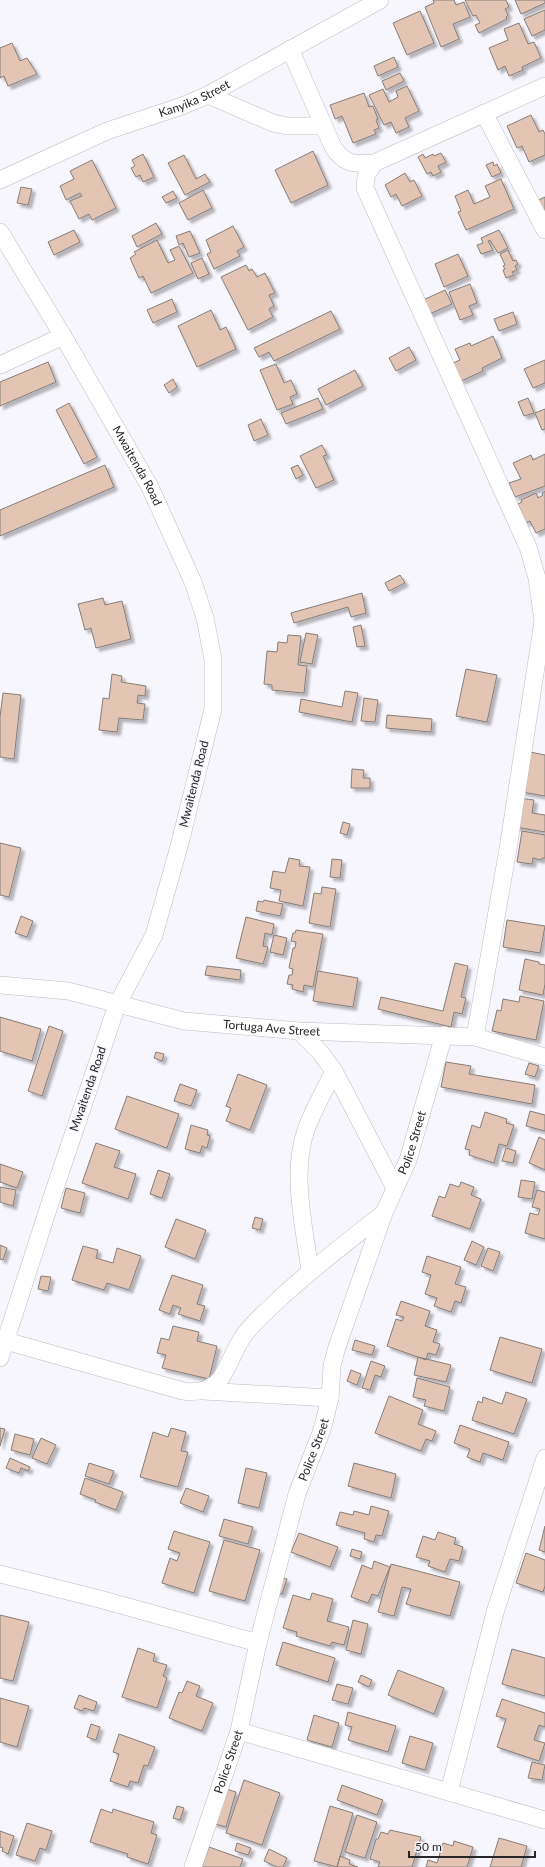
<svg xmlns="http://www.w3.org/2000/svg" width="545" height="1867" font-family="Lato,sans-serif">
	<style>
		.building { fill: #e4c4b3; stroke: #847e7a; filter: url(#shadow) }
		.lines { fill: none; stroke-linecap: round; stroke-linejoin: round }
		.minor-casing { stroke: #bdbbc1; stroke-width: 18 }
		.minor { stroke: #fff; stroke-width: 17 }
		.labels { text-anchor: middle; stroke-width: 3; stroke-linejoin: round; paint-order: stroke }
		.street-label { font-size: 12px; fill: #262527; stroke: #f8f6fd }
	</style>
	<defs>
		<filter id="shadow"><feDropShadow dx="3.5" dy="3.5" stdDeviation="1" flood-color="#0004"/></filter>
	</defs>
	<rect width="100%" height="100%" fill="#f8f6fd"/>
	<path class="building" d="M433,0h21l2,5 8,-3 6,15 -17,7 6,15 -18,8 -16,-40 9,-4z
		M465,0h41l3,7 -4,2 3,6 -2,2 1,2 -28,14 -4,-8 5,-2 -4,-8 -3,1z
		M515,0h30v3l-24,11z
		M545,10v20l-13,6 -8,-17z
		M420,11l14,32 -27,12 -14,-32z
		M519,23l9,21 6,-2 7,16 -19,9 1,3 -14,6 -4,-10 -7,4 -9,-22 19,-8 -4,-11z
		M12,43l8,18 7,-3 10,16 -29,12 -4,-10 -4,2v-30z
		M394,57l4,10 -20,9 -4,-10z
		M400,73l4,8 -18,9 -4,-9z
		M407,86l12,25 -14,7 4,9 -13,6 -5,-11 -7,3 -15,-30 14,-6 6,13 9,-5 -2,-6z
		M364,93l5,14 4,-1 5,13 -2,1 3,8 -5,2 2,4 -23,9 -11,-27 -7,3 -5,-14z
		M531,115l8,17 4,-2 2,4v21l-16,7 -7,-16 -5,2 -10,-22z
		M313,151l15,34 -37,18 -16,-33z
		M441,153l5,9 -8,4 3,6 -8,4 -2,-4 -4,2 -9,-17 5,-3 2,4 8,-4 1,2z
		M143,154l11,23 -11,5 -3,-7 -4,2 -5,-9 4,-2 -3,-6z
		M184,155l12,24 9,-5 5,8 -25,13 -17,-32z
		M92,160l24,48 -24,12 -3,-6 -10,5 -9,-18 12,-5 -2,-3 -14,7 -6,-14 14,-7 -4,-8z
		M493,162l1,4 3,-2 4,9 -9,4 -6,-12z
		M405,173l5,9 4,-2 8,16 -20,10 -6,-12 -5,3 -6,-12z
		M501,179l13,30 -48,21 -8,-18 3,-1 -6,-15 13,-6 6,14 16,-7 -5,-11z
		M21,187l11,2 -4,16 -11,-2z
		M203,190l9,18 -24,12 -9,-17z
		M173,191l4,7 -11,5 -4,-6z
		M545,197v25l-11,-20z
		M156,223l6,11 -25,13 -5,-11z
		M233,226l11,21 -7,4 3,5 -26,13 -7,-15 4,-2 -5,-12z
		M74,230l6,12 -26,13 -6,-13z
		M499,230l9,18 -10,5 -8,-13 -2,1 5,9 -12,4 -4,-9 6,-2 -2,-5z
		M190,231l10,22 -11,4 -6,-14 -4,2 -3,-9z
		M157,240l11,23 7,-3 -5,-10 9,-4 14,27 -42,20 -8,-17 -4,2 -9,-20 6,-4 -2,-2z
		M508,250l5,11 3,-1 2,4 -3,2 2,4 -5,2 2,3 -8,3 -3,-8 2,-1 -2,-3 2,-1 -5,-11z
		M458,254l10,22 -24,11 -9,-23z
		M202,258l7,16 -11,5 -7,-16z
		M246,265l3,6 3,-2 5,8 8,-4 10,20 -6,2 5,11 -5,3 4,8 -25,13 -27,-53z
		M470,284l7,19 -8,3 4,9 -13,5 -11,-28z
		M445,290l7,14 -25,11 -6,-14z
		M172,299l5,13 -24,11 -6,-13z
		M211,310l9,20 6,-3 10,22 -39,18 -19,-41z
		M331,311l9,18 -66,32 -5,-9 -10,5 -5,-9z
		M513,312l4,12 -18,7 -5,-12z
		M493,336l9,22 -20,10 1,3 -22,10 -8,-18 7,-3 -5,-11 15,-6 1,3z
		M409,347l7,13 -20,11 -7,-13z
		M545,360v23l-12,5 -9,-19z
		M48,362l8,20 -56,24v-24z
		M276,364l8,19 7,-3 6,14 -7,3 3,7 -16,6 -17,-40z
		M355,370l8,16 -37,19 -8,-16z
		M173,379l4,8 -8,6 -5,-8z
		M318,398l5,11 -37,15 -5,-11z
		M528,398l6,15 -10,3 -6,-14z
		M69,403l28,54 -13,7 -28,-54z
		M545,409v20l-3,1 -7,-17z
		M261,419l7,16 -14,6 -6,-16z
		M322,445l5,10 -4,1 11,24 -18,8 -16,-32z
		M545,454v32l-30,11 -6,-14 12,-4 -8,-16 18,-8 2,5z
		M105,465l9,22 -114,49v-26z
		M298,465l5,10 -7,4 -5,-11z
		M545,491v38l-9,4 -6,-12 -4,2 -8,-19 4,-2 -1,-2 15,-7 2,5 5,-3 -1,-2z
		M400,575l5,8 -16,8 -4,-8z
		M362,593l4,20 -15,4 -3,-10 -54,16 -3,-10z
		M103,598l2,7 17,-4 9,38 -35,9 -5,-20 -6,2 -7,-26z
		M361,625l4,21 -8,1 -4,-20z
		M306,633l12,2 -6,29 -12,-2z
		M288,635l13,1 -3,29 9,1 -3,27 -32,-3v-5l-8,-1 3,-33 10,1 1,-10 9,1z
		M466,669l31,6 -10,47 -31,-6z
		M112,674l10,2 -1,6 25,4 -1,10 -7,-1 -1,8 8,1 -2,16 -24,-2 -2,14 -18,-2 4,-32 6,1z
		M345,691l13,2 -6,29 -53,-10 2,-13 41,8z
		M3,693l18,2 -7,64 -14,-2v-40z
		M364,698l14,2 -3,22 -14,-1z
		M387,715l45,4 -1,13 -45,-4z
		M530,752l15,3v41l-23,-4z
		M352,769l12,1 -1,8h7v10h-19z
		M519,798l15,2 -2,13 13,2v17l-30,-5z
		M343,822l7,2 -3,11 -7,-2z
		M522,831l23,4v23h-3l-1,2 -8,-2 -1,6 -15,-2z
		M0,843l21,5 -12,49 -9,-2z
		M289,858l11,2 -1,6 11,1 -7,39 -24,-5 2,-11 -11,-2 3,-17 12,2z
		M332,859l10,1 -2,18 -10,-1z
		M322,887l14,2 -6,38 -21,-4 5,-30 7,1z
		M264,900l19,4 -3,12 -24,-5 2,-10 5,1z
		M21,916l12,5 -6,16 -12,-4z
		M246,917l28,7 -2,11 -7,-2 -2,13 5,1 -5,17 -27,-6z
		M507,920l38,6 -5,27 -37,-6z
		M296,930l27,4 -10,53 -9,-2 -1,7 -11,-3 1,-4 -6,-1 2,-9h3l1,-6 -4,-1 4,-20h2l1,-6 -5,-1 2,-8h2z
		M274,935l13,3 -4,17 -13,-3z
		M525,959l14,3v2l6,1v19l-2,11 -24,-5z
		M455,963l13,3 -7,31 5,1 -4,16 -8,-2 -3,15 -73,-18 3,-12 62,14z
		M207,966l34,4 -1,10 -35,-5z
		M318,971l40,7 -5,29 -40,-6z
		M520,996l24,5 -8,39 -44,-9 5,-21 4,1 2,-12 16,3z
		M0,1017l41,12 -9,32 -32,-10z
		M49,1026l14,5 -21,65 -14,-5z
		M156,1052l8,2 -2,7 -8,-3z
		M446,1062l25,4 -2,8 66,11 -3,19 -91,-17z
		M529,1063l10,3 -4,11 -10,-3z
		M238,1074l29,11 -17,45 -24,-9 5,-13 -5,-2z
		M180,1084l17,6 -6,16 -17,-5z
		M127,1096l52,18 -12,34 -52,-19z
		M530,1111l15,4v16l-19,-5z
		M485,1112l22,7 -1,4 8,2 -7,21 -8,-2 -5,19 -25,-8 1,-5 -5,-1 7,-24 8,3z
		M191,1125l17,5 -1,5 3,1 -3,12 -5,-2 -2,7 -15,-4z
		M539,1137l6,3v30l-16,-7z
		M96,1143l24,8 -6,16 22,7 -8,25 -46,-16z
		M506,1148l10,3 -3,12 -11,-2z
		M0,1164l23,8 -6,16 -17,-6z
		M158,1170l12,4 -8,24 -12,-4z
		M521,1180l14,2 -3,17 -14,-2z
		M461,1182l13,5 -3,8 10,4 -11,30 -38,-13 7,-20 6,2 5,-14 9,3z
		M0,1187l16,3 -3,16 -13,-4z
		M66,1188l19,5 -5,20 -19,-5z
		M537,1190l8,2v47l-20,-6 5,-20 8,2 2,-6 -8,-2z
		M255,1217l8,2 -3,11 -8,-2z
		M176,1219l30,11 -11,29 -30,-12z
		M472,1241l12,6 -8,18 -12,-5z
		M0,1245l7,3 -4,12 -3,-1z
		M83,1246l15,4 -2,8 17,5 4,-15 24,8 -12,34 -22,-7 -3,7 -32,-10z
		M488,1248l12,4 -7,19 -12,-5z
		M427,1256l34,11 -6,17 11,3 -5,16 -6,-2 -4,11 -17,-6 3,-8 -12,-4 6,-19 -9,-3z
		M172,1275l31,10 -6,19 8,2 -5,15 -22,-7 3,-6 -8,-3 -3,9 -11,-4z
		M41,1276l10,1 -3,14 -10,-2z
		M401,1301l29,10 -5,15 12,4 -4,12 7,2 -4,11 -8,-2 -2,7 -39,-14 9,-27 6,2 2,-4 -8,-2z
		M173,1326l26,6 -2,9 20,5 -8,33 -47,-11 4,-13 -9,-2 4,-15 8,2z
		M500,1337l42,12 -10,34 -42,-13z
		M355,1340l20,6 -3,9 -20,-5z
		M418,1357l33,8 -5,17 -32,-7z
		M371,1361l14,5 -4,11 -6,-2 -5,15 -8,-2z
		M351,1370l10,4 -4,11 -10,-4z
		M417,1378l33,9 -6,24 -20,-5 2,-6 -13,-3z
		M506,1392l21,7 -13,35 -42,-14 6,-19 4,2 1,-6 19,7z
		M389,1396l34,14 -5,14 18,7 -4,10 -6,-2 -5,12 -46,-18z
		M460,1425l49,17 -6,18 -20,-7 -3,9 -13,-5 3,-8 -16,-6z
		M0,1428l5,1 -5,17z
		M171,1428l15,4 -5,19 7,1 -10,35 -38,-10 13,-45 15,5z
		M15,1434l19,5 -4,16 -19,-5z
		M41,1438l15,7 -9,19 -15,-6z
		M10,1458l20,9 -2,4 -7,-3 -2,5 -13,-5z
		M89,1463l25,8 -5,13 -24,-8z
		M354,1463l42,11 -5,24 -43,-12z
		M246,1468l21,5 -8,35 -21,-5z
		M85,1478l38,14 -7,18 -21,-8 1,-2 -16,-6z
		M186,1488l23,8 -6,16 -23,-9z
		M371,1506l18,5 -7,25 -6,-1 -2,7 -10,-3 1,-6 -29,-8 4,-13 13,3 1,-4 15,4z
		M224,1519l29,8 -5,17 -29,-8z
		M545,1526v26l-6,-2z
		M174,1531l36,11 -16,51 -32,-10 8,-25 7,3 3,-8 -12,-4z
		M438,1532l18,6 -2,6 9,3 -4,14 -9,-2 -5,13 -17,-6 2,-5 -14,-4 7,-21 12,4z
		M299,1533l39,14 -8,20 -39,-15z
		M224,1540l36,10 -15,51 -36,-10z
		M352,1549l10,3 -2,7 -10,-3z
		M526,1553l19,7v26l-2,6 -27,-9z
		M374,1561l16,6 -12,29 -6,-2 -4,9 -17,-6 11,-32 10,4z
		M391,1564l69,18 -10,34 -44,-12 5,-15 -9,-2 -8,29 -16,-4z
		M279,1577l8,2 -5,15 -7,-2z
		M312,1593l21,6 -6,22 22,6 -5,18 -12,-3 -2,4 -34,-10 1,-4 -14,-4 10,-33 17,5z
		M0,1615l29,7 -16,59 -13,-3z
		M353,1620l15,4 -7,30 -15,-4z
		M283,1642l52,16 -7,24 -52,-17z
		M138,1648l17,6 -2,7 14,4 -4,11 4,2 -10,30 -35,-11z
		M512,1649l33,9v38l-43,-12z
		M398,1670l46,18 -10,26 -46,-19z
		M361,1675l11,5 -3,7 -11,-5z
		M187,1681l13,5 -4,10 17,7 -11,28 -33,-13 10,-26 3,1z
		M337,1684l16,4 -5,16 -16,-4z
		M79,1695l18,7 -3,9 -10,-3 -2,3 -8,-3z
		M0,1698l29,8 -12,41 -17,-5z
		M502,1699l43,14v14l-6,-2 -5,15 11,3 -6,18 -42,-14 9,-28 -10,-3z
		M348,1712l48,14 -8,26 -40,-12 4,-13 -7,-2z
		M314,1715l25,8 -7,24 -25,-7z
		M91,1724l9,3 -4,13 -9,-3z
		M119,1734l36,13 -7,19 -4,-1 -6,18 -8,-2 -2,6 -18,-6 9,-27 -6,-2z
		M410,1736l23,7 -8,27 -23,-7z
		M532,1762l13,3 -3,15 -14,-2z
		M244,1780l36,13 -18,52 -36,-12z
		M342,1785l41,15 -6,15 -40,-15z
		M223,1788l13,4 -10,35 -14,-4z
		M177,1806l7,2 -4,12 -7,-2z
		M330,1806l23,7 -16,54 -23,-6z
		M101,1809l11,4 1,-4 41,13 -3,11 6,2 -9,29 -21,-7 1,-3 -38,-12z
		M357,1815l20,7 -12,36 -20,-6z
		M27,1823l25,8 -6,19 -6,-2 -5,13 -19,-6z
		M390,1830l31,7 -9,30h-34l2,-5 -10,-3 6,-20h2l3,-7 7,2z
		M0,1831l14,5 -6,18 -6,-3 1,-3 -3,-1z
		M499,1838l28,8 -6,21h-31z
		M454,1841l19,6 -6,20h-41l2,-7 9,3 6,-20 10,3z
		M237,1843l14,5 -3,7 -13,-4z
		M209,1847l34,12 -3,8h-38z
		M269,1849l18,9 -4,9h-6l-13,-6z
		M340,1856l10,4 -1,4 9,3h-21z"/>
	<g class="lines">
		<g class="minor-casing">
			<g id="minor">
				<path d="M290,49l43,98c12,18 21,17 41,16l171,-77"/>
				<path d="M208,95l65,28 14,3h36"/>
				<path d="M484,113l61,117"/>
				<path d="M374,163l-8,13 -1,12 163,359 9,31 6,43 -35,228 -33,188"/>
				<path id="s1" d="M0,180l107,-49 75,-25 26,-11 172,-95"/>
				<path id="s2" d="M0,232l63,104 87,151 43,95 12,36 8,41v50l-33,134 -26,92 -37,70 -65,192 -52,161"/>
				<path d="M0,365l63,-29"/>
				<path id="s3" d="M0,985l68,6 116,30 115,10 176,6 70,20"/>
				<path d="M299,1031l21,21 14,19 61,117"/>
				<path d="M310,1270c-6,-43 -19,-98 -4,-140 7,-20 19,-40 28,-59"/>
				<path d="M6,1341l177,50c14,2 29,-1 38,-13 9,-14 14,-30 23,-43 9,-12 21,-22 32,-33 34,-32 71,-60 108,-89"/>
				<path d="M203,1391l127,7"/>
				<path d="M0,1574l103,26 155,43"/>
				<path d="M239,1731l306,89"/>
				<path d="M449,1792l47,-183 49,-151"/>
				<path id="s4" d="M193,1867l46,-136 19,-88 39,-149 25,-64 8,-32 2,-32 5,-19 47,-134 24,-53 36,-125"/>
			</g>
		</g>
		<use href="#minor" class="minor"/>
	</g>
	<g class="labels">
		<g class="street-label">
			<text dy="4" stroke="none"><textPath href="#s1" startOffset="211">Kanyika Street</textPath></text>
			<text dy="4" stroke="none"><textPath href="#s2" startOffset="271">Mwaitenda Road</textPath></text>
			<text transform="translate(194 784) rotate(-76)" y="4">Mwaitenda Road</text>
			<text dy="4" stroke="none"><textPath href="#s3" startOffset="276">Tortuga Ave Street</textPath></text>
			<text transform="translate(88 1089) rotate(-71)" y="4">Mwaitenda Road</text>
			<text dy="4" stroke="none"><textPath href="#s4" startOffset="759">Police Street</textPath></text>
			<text dy="4" stroke="none"><textPath href="#s4" startOffset="435">Police Street</textPath></text>
			<text dy="4" stroke="none"><textPath href="#s4" startOffset="111">Police Street</textPath></text>
		</g>
	</g>
	<path d="M409 1851v6h126v-6" fill="none" stroke="#262527" stroke-width="2"/>
	<text x="415" y="1851" font-size="12" fill="#262527" stroke="#f8f6fd" stroke-width="3" paint-order="stroke">50 m</text>
</svg>
